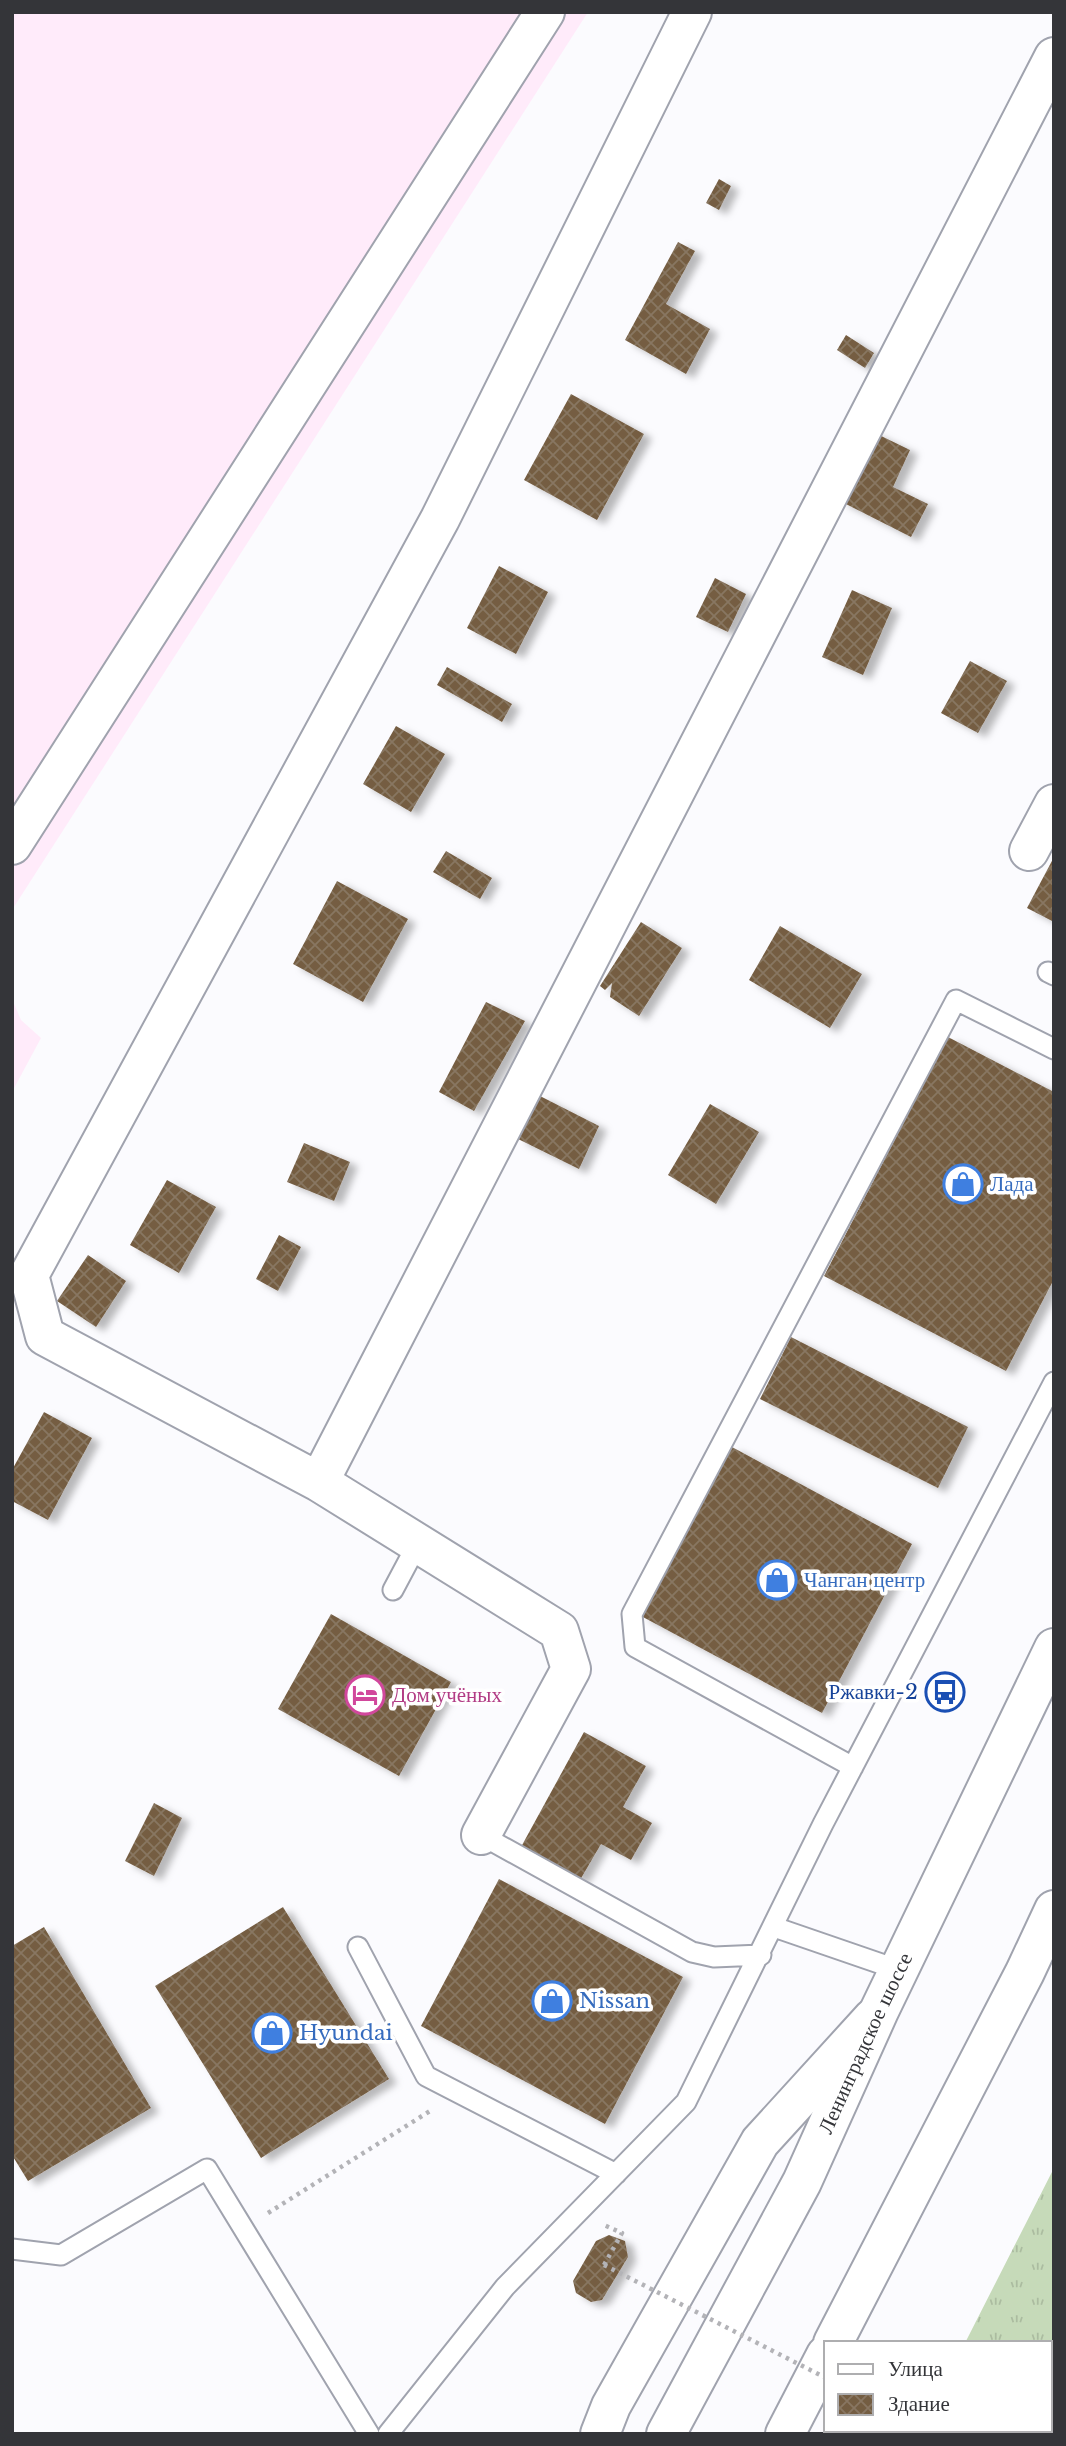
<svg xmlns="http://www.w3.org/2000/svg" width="1066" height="2446" font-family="'Libre Baskerville',serif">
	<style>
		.commercial { fill: #ffebfa }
		.grass { fill: url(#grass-tufts) }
		.building { fill: url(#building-cross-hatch); filter: url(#shadow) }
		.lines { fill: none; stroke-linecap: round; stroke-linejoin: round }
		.service-casing { stroke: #a0a3ae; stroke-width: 23 }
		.minor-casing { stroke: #a0a3ae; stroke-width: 42 }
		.primary-casing { stroke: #a0a3ae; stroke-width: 42 }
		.trunk-casing { stroke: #a0a3ae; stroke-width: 42 }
		.path { stroke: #b3b3b7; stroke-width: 4.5; stroke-dasharray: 3.5 5; stroke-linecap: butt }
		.service { stroke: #fff; stroke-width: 19 }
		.minor { stroke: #fff; stroke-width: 38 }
		.primary { stroke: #fff; stroke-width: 38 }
		.trunk { stroke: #fff; stroke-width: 38 }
		.path-bridge { stroke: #b3b3b7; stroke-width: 4.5; stroke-dasharray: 3.5 5; stroke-linecap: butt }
		.labels { text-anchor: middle; stroke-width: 7; stroke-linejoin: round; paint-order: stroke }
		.shop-label { font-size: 21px; fill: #366cbe; stroke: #fff; text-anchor: start }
		.transit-label { font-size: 21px; fill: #164399; stroke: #fff; text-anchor: end }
		.hotel-label { font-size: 21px; fill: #b23c85; stroke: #fff; text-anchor: start }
		.street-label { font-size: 21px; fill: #343539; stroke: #fff }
	</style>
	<defs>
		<pattern id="grass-tufts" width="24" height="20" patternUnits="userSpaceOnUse" patternTransform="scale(1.75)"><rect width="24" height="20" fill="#c6dab9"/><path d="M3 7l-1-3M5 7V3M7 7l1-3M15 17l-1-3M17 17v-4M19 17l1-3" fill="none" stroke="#abbca0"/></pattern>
		<pattern id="building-cross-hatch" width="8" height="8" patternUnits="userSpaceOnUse" patternTransform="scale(1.75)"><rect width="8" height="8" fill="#745d42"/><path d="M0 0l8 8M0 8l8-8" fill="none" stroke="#887662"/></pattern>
		<filter id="shadow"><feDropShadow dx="8" dy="4.5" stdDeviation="3.5" flood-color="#0004"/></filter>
	</defs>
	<rect width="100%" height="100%" fill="#fbfbfe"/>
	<path class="commercial" d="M12,12h576l-576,898z
		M12,999l9,21 20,18 -29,54z"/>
	<path class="grass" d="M1054,2168v266h-73l2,-4h67v-87h-85z"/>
	<path class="building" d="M719,179l12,7 -12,24 -13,-7z
		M678,242l17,9 -29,53 44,25 -24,45 -61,-34z
		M846,335l28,18 -9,15 -28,-18z
		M571,394l73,40 -47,86 -73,-40z
		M873,432l37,18 -17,37 35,17 -17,33 -71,-36z
		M499,566l49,26 -32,62 -49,-26z
		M715,578l31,16 -18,38 -32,-15z
		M852,590l40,18 -29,67 -41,-18z
		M970,661l37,20 -29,52 -37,-20z
		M447,667l65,37 -10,18 -65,-37z
		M396,726l49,28 -34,58 -48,-28z
		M446,851l46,27 -12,21 -47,-27z
		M1054,857v65l-27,-14z
		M337,881l71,38 -45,83 -70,-38z
		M641,922l41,26 -43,68 -29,-19 2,-14 -7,7 -5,-4z
		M780,926l82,48 -32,54 -81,-48z
		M486,1002l39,19 -51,90 -35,-19z
		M948,1037l106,55v187l-48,92 -182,-95z
		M540,1096l59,30 -20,43 -61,-30z
		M710,1104l49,28 -43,72 -48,-29z
		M304,1143l46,19 -16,39 -47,-19z
		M167,1180l49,27 -37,66 -49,-28z
		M279,1235l22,12 -23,44 -22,-12z
		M88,1255l38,26 -30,46 -39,-26z
		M791,1337l177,90 -30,61 -178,-89z
		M44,1412l48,26 -44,82 -36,-19v-31z
		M732,1447l180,97 -90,169 -181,-97z
		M331,1614l120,68 -52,94 -121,-67z
		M584,1732l62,34 -23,41 29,16 -21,37 -30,-16 -21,36 -59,-33z
		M154,1803l28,15 -28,58 -29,-15z
		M499,1879l184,98 -78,147 -184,-98z
		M283,1907l106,172 -128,79 -106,-172z
		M44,1927l107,181 -123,73 -16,-26v-209z
		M609,2235l16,6 3,16 -26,43 -11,2 -15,-9 -3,-12 23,-40z
		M937,2430h40l-2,4h-40z"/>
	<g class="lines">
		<g class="service-casing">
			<path id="service" d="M1048,972l6,3
				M393,1590l25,-47
				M853,1767l-218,-120 -3,-33 324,-614 98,49
				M481,1835l211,117 22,5 47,-2
				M774,1927l125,43
				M358,1947l68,129 190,98
				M12,2249l49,6 146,-86 162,265
				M388,2434l117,-147 181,-185 137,-278 231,-442"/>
		</g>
		<g class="minor-casing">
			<path id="minor" d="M12,845l533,-833
				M1029,851l25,-47
				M319,1482l735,-1425
				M481,1835l90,-166 -12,-38 -240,-149 -274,-146 -16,-61 411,-756 252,-507"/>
		</g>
		<g class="primary-casing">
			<path id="primary" d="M600,2434l11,-28 149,-264 113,-124"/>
		</g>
		<g class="trunk-casing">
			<g id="trunk">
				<path d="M833,2343l192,-371 29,-62"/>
				<path id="s1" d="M666,2434l136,-252 77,-171 175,-363"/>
				<path d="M785,2434l41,-79"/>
			</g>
		</g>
		<path class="path" d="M268,2213l162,-102
			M604,2265l18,-32 -18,-8
			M931,2430l7,4"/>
		<use href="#service" class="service"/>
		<use href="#minor" class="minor"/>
		<use href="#primary" class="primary"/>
		<use href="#trunk" class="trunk"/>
		<path class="path-bridge" d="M604,2265l222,113"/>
	</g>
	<defs>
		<g id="shop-ring" transform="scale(2.0125)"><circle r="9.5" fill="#fff" stroke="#3f7fe0" stroke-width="1.5"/><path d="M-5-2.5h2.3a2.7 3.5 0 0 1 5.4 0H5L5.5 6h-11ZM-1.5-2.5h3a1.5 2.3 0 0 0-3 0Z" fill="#3f7fe0"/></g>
		<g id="bus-ring" transform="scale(2.0125)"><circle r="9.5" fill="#fff" stroke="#1a4fb4" stroke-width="1.5"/><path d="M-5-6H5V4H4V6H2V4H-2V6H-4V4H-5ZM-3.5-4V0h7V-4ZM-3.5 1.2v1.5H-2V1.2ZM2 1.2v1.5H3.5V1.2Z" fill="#1a4fb4"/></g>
		<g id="hotel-ring" transform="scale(2.0125)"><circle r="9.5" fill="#fff" stroke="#d1479c" stroke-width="1.5"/><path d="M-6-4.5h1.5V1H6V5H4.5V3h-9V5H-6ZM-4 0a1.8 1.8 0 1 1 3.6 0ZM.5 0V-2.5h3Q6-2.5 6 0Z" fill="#d1479c"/></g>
	</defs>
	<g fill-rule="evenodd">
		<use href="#shop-ring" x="963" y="1184"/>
		<use href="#shop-ring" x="777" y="1580"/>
		<use href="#bus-ring" x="945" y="1692"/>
		<use href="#hotel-ring" x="365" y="1695"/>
		<use href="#shop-ring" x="552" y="2001"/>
		<use href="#shop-ring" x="272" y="2033"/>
	</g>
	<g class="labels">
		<g class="shop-label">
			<text x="990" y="1191">Лада</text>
			<text x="804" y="1587">Чанган центр</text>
			<text x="579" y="2008">Nissan</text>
			<text x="299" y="2040">Hyundai</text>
		</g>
		<g class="transit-label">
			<text x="918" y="1699">Ржавки-2</text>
		</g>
		<g class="hotel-label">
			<text x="392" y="1702">Дом учёных</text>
		</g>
		<g class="street-label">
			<text dy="7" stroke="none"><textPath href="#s1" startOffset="439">Ленинградское шоссе</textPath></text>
		</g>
	</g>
	<rect width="1066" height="2446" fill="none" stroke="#343539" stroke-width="28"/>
	<rect x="824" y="2341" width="228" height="91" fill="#ffffff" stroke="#aeaeb0" stroke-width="2"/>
	<rect x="838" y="2364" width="35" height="10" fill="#ffffff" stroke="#aeaeb0" stroke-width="2"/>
	<text x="888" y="2376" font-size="21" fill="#343539">Улица</text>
	<rect x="838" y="2394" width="35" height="21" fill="url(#building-cross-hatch)" stroke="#aeaeb0" stroke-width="2"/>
	<text x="888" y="2411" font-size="21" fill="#343539">Здание</text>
</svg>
